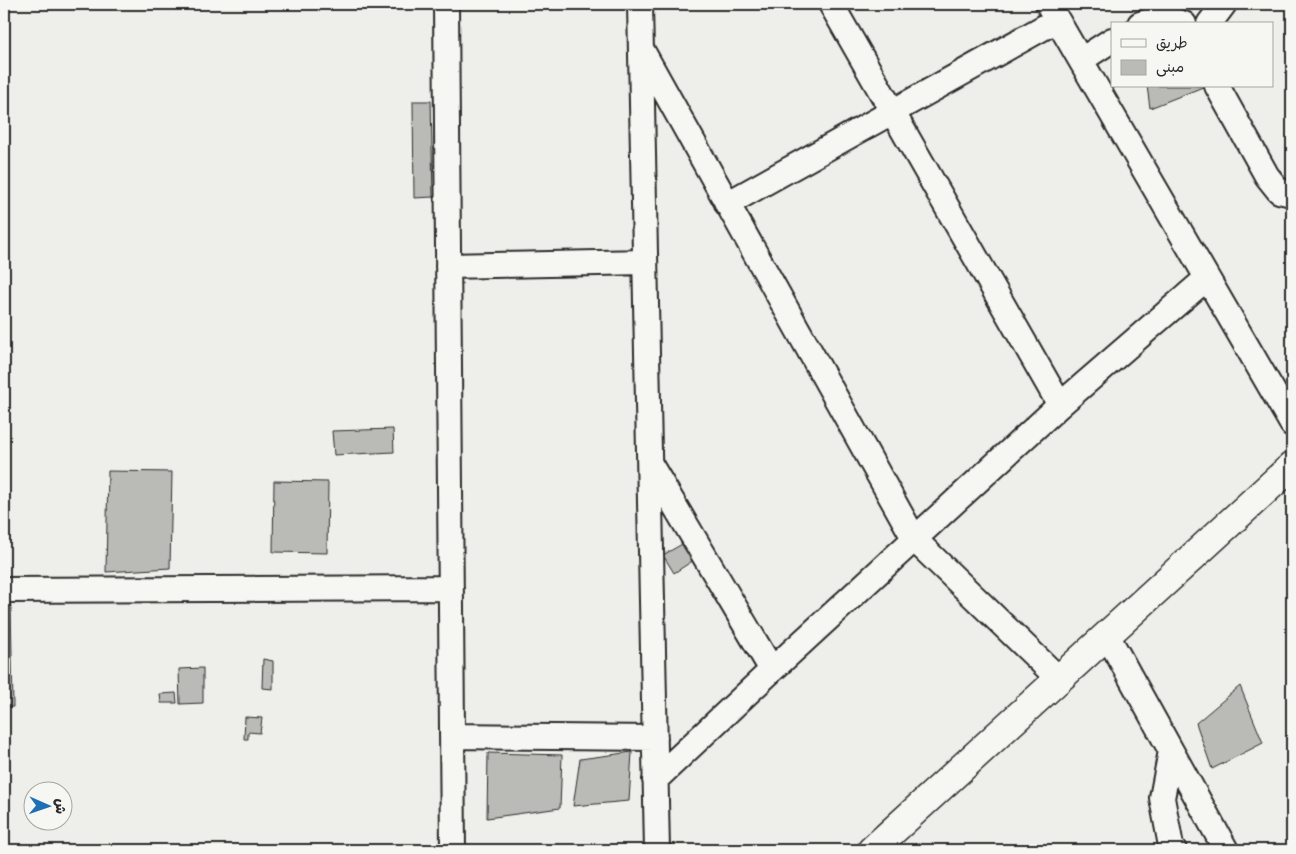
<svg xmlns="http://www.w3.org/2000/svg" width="1296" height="854" font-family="Sriracha,'Playpen Sans Arabic',sans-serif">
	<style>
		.building { fill: #babab7; stroke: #2b2b2b }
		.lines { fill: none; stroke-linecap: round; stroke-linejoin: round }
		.minor-casing { stroke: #2b2b2b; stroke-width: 28 }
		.secondary-casing { stroke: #2b2b2b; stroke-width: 31 }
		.minor { stroke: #f6f6f2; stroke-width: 24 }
		.secondary { stroke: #f6f6f2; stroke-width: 28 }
	</style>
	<rect width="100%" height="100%" fill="#eeeeea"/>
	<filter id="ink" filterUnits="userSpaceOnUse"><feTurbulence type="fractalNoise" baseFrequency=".02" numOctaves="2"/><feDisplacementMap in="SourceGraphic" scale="10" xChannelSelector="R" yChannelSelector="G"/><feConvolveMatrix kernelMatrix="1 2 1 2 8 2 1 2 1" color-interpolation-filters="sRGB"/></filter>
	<g filter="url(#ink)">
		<path class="building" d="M1147,86h55l1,1 -53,21z
			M413,101h18l2,96 -19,1z
			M393,429l1,23 -60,3 -2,-24z
			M108,471l64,1 -2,96 -64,4z
			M274,481l54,1 -1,71 -54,-1z
			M684,543l10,17 -20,13 -11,-18z
			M4,605h7l2,102h-9z
			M263,659l10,2v28l-11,-1z
			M203,668v35l-23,1 -1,-35z
			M1240,686l23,57 -51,26 -16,-46z
			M176,693l1,10h-16l-1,-9z
			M245,717l17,1 -2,15 -12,-1v7h-4z
			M632,752l-3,49 -56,5 7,-47z
			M488,753l74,2 -2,53 -73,10z"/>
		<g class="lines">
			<g class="minor-casing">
				<path id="minor" d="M446,4l7,846
					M640,4l17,846
					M831,4l229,401
					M1048,4l244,420
					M1140,24c14,-5 29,-7 44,0
					M1209,24l15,-20
					M643,52l272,488 144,139
					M1081,60l31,-20
					M1217,86l50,90 12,15 13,3
					M727,204l330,-184
					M448,266l197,-4
					M650,464l122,206
					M4,590l447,-2
					M1107,635l119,215
					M452,736l203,2
					M1171,751l-9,47 9,48 3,4
					M655,780l117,-110 288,-265 147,-127"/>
			</g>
			<g class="secondary-casing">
				<path id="secondary" d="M872,850l420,-384"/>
			</g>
			<use href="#minor" class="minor"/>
			<use href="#secondary" class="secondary"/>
		</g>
	</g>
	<rect width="1296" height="854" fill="none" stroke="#f6f6f2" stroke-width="20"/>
	<rect x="10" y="10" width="1276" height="834" fill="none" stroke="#2b2b2b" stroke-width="2" filter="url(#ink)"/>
	<rect x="1111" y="22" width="162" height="65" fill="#f6f6f2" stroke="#a5a5a2"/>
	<rect x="1121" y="39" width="25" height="8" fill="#f6f6f2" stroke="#a5a5a2"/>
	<text x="1156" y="48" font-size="15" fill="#2b2b2b">طريق</text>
	<rect x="1121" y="60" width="25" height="15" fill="#babab7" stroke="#a5a5a2"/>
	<text x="1156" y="72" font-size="15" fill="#2b2b2b">مبنى</text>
	<g transform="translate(48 806) rotate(92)"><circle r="24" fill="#f6f6f2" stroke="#a5a5a2"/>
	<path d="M0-4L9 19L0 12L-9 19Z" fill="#1f6fb2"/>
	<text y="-8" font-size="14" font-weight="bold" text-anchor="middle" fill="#2b2b2b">ش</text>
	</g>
</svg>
